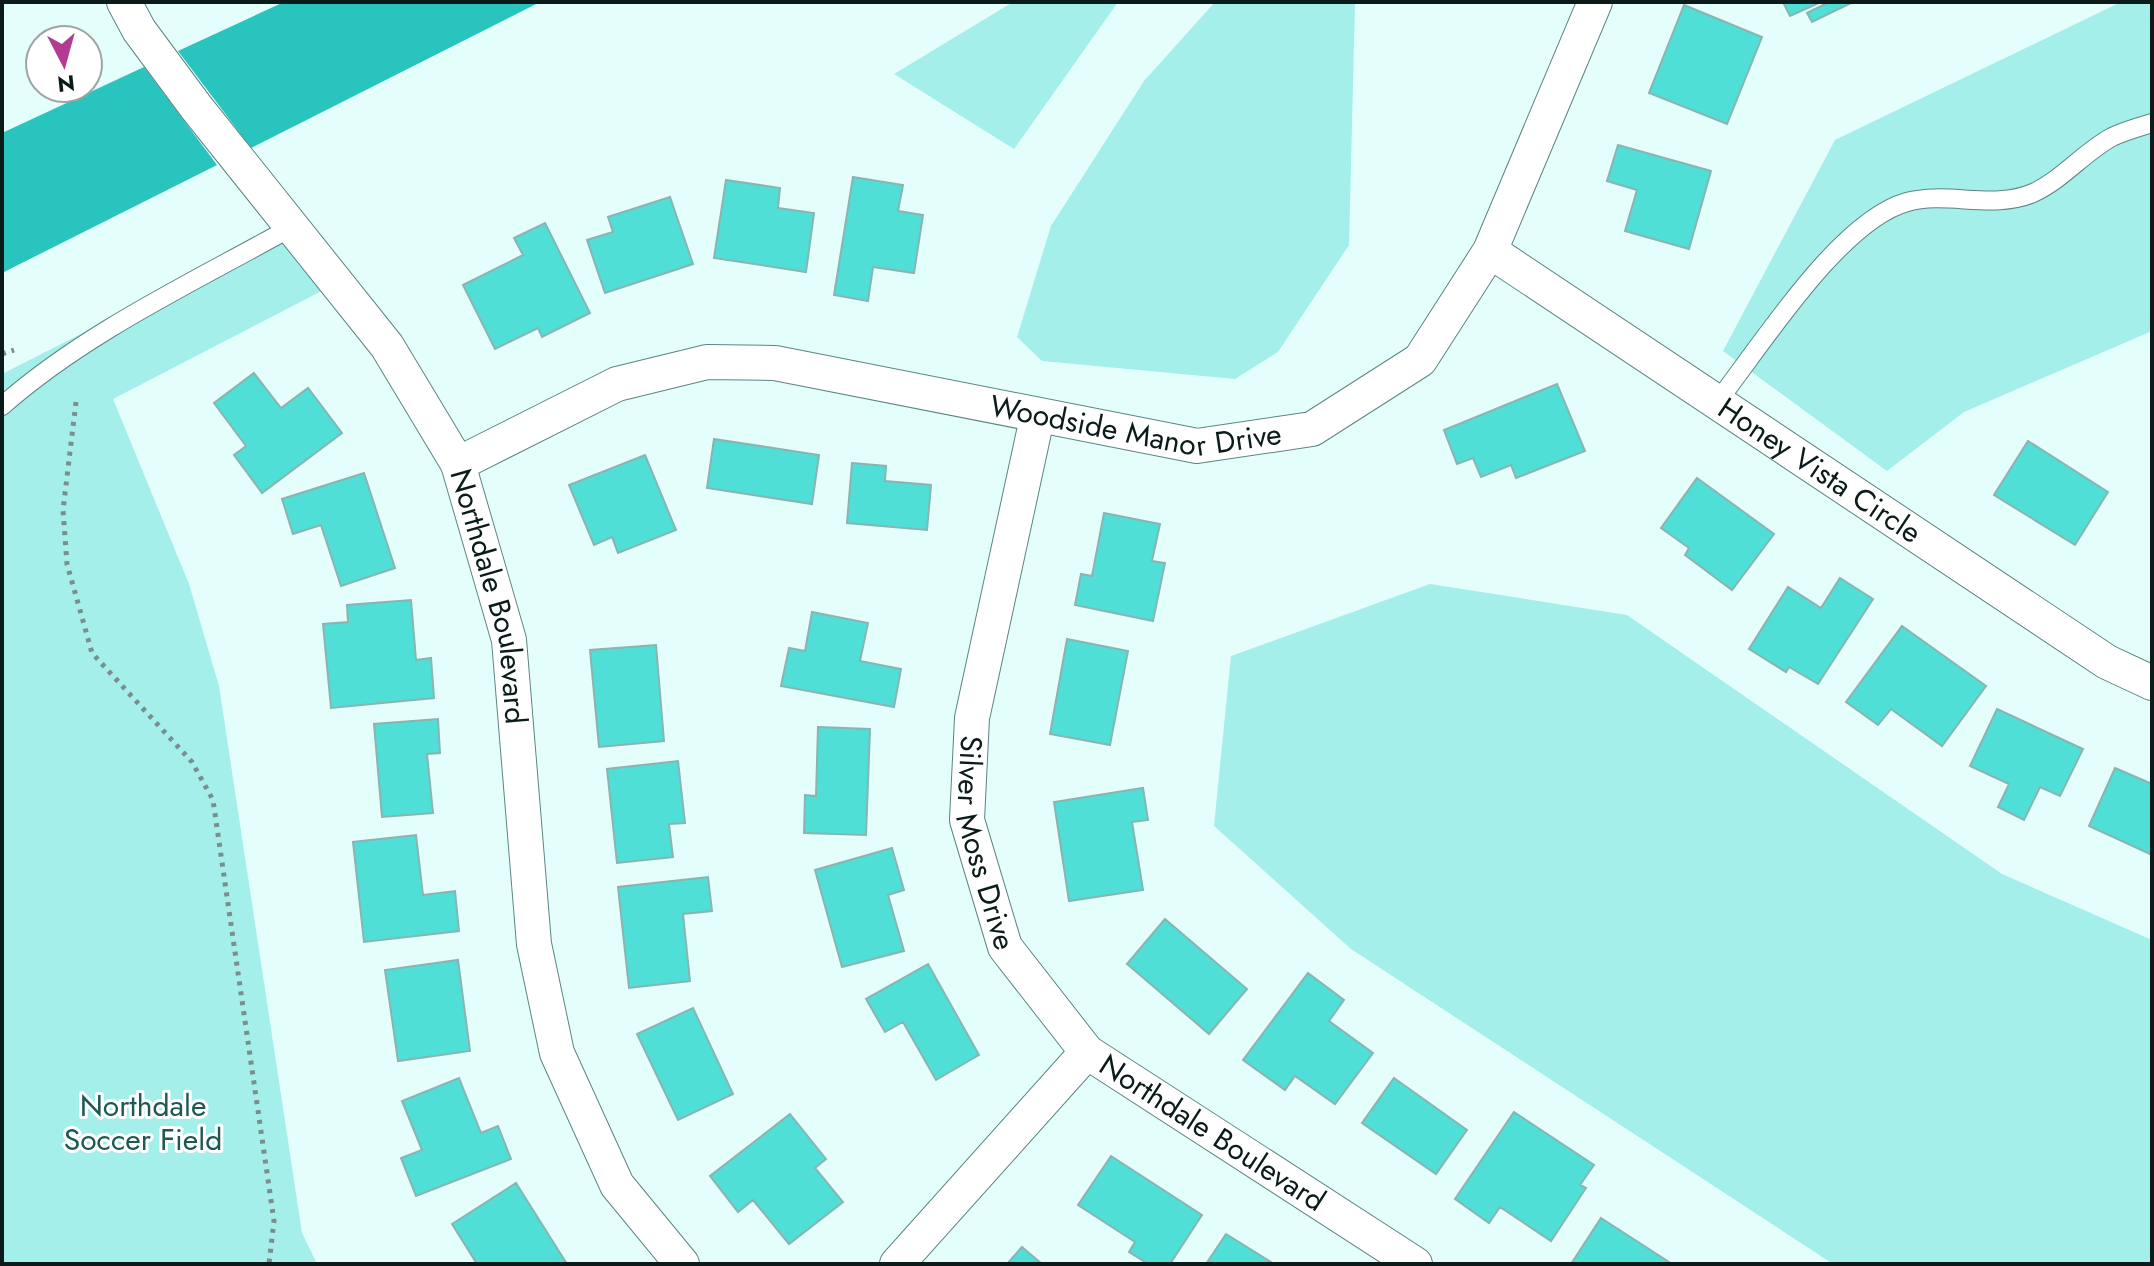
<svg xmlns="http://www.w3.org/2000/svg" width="2154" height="1266" font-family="Jost,sans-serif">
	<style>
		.green { fill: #a4efe9 }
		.water { fill: #28c4bd }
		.building { fill: #4fdfd7; stroke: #89b4b1; stroke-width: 2 }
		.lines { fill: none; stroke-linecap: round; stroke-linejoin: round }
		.lane-casing { stroke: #5b8582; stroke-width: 20 }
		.street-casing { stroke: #5b8582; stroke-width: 36 }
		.path { stroke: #798e8d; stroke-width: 5; stroke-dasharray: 4 6; stroke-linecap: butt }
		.lane { stroke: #fff; stroke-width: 18 }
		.street { stroke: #fff; stroke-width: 34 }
		.labels { text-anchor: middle; stroke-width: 6; stroke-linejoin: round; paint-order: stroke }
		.street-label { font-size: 30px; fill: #0a1b1a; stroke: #fff }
		.park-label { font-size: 30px; fill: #1c5854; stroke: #fff }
	</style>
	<rect width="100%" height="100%" fill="#e4fefc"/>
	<path class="green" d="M1013,2h105l-104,147 -120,-75z
		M1215,2h140l-6,243 -71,107 -43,27 -193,-18 -25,-24 34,-111 93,-145z
		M2121,2h31v329l-188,81 -77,59 -164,-120 112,-211z
		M290,228l45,56 -222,115 76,185 30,102 83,547 15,31h-315v-890z
		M1430,584l197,31 375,259 150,66v324h-319l-482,-315 -137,-123 17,-170z"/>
	<path class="water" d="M284,2h256l-289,146 -73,-97z
		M144,67l73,98 -215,108v-140z"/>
	<path class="building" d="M1783,2h38l-31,14z
		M1829,2h24l-41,20 -5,-9z
		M1684,5l78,32 -35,87 -78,-31z
		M1618,145l93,26 -22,78 -64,-18 12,-41 -30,-9z
		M853,177l50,8 -5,26 25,4 -9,58 -41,-6 -5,34 -34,-6z
		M726,180l54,8 -2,20 36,5 -8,59 -92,-14z
		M670,197l23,67 -88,29 -18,-53 26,-8 -5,-15z
		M545,223l45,90 -48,24 -4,-9 -43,21 -32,-64 60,-30 -9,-17z
		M254,373l27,35 27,-20 34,45 -80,60 -28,-38 12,-9 -32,-43z
		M1557,384l28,67 -69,27 -5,-13 -30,12 -8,-19 -16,6 -13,-34z
		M714,439l105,16 -7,49 -105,-16z
		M2028,441l80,51 -33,53 -81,-50z
		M645,455l31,75 -58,23 -6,-16 -18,8 -25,-60z
		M852,463l34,3 -1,15 46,4 -4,45 -80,-7z
		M364,473l31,95 -54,18 -20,-61 -28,9 -11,-35z
		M1697,478l77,56 -42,56 -47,-35 4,-7 -28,-20z
		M1104,513l56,11 -8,37 13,2 -12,58 -78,-16 6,-31 11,2z
		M1840,578l33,21 -55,85 -29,-17 -3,5 -37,-23 39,-62 33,21z
		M411,600l5,60 15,-2 3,40 -103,10 -8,-84 25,-2 -1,-17z
		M812,612l56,11 -8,38 41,8 -7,38 -113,-21 8,-38 16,3z
		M1902,626l84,60 -44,60 -51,-37 -13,16 -32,-23z
		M1067,639l61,12 -18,94 -60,-11z
		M656,645l8,96 -65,6 -9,-97z
		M1997,709l86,40 -23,47 -20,-9 -16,33 -26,-13 11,-23 -39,-18z
		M438,719l2,34 -13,1 6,59 -51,4 -8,-93z
		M818,727l52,2 -4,106 -62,-2 1,-38 11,1z
		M678,761l7,62 -16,1 4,33 -56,6 -10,-94z
		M2115,768l37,16v71l-63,-29z
		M1143,788l5,32 -16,2 11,68 -74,11 -15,-99z
		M416,835l7,60 32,-4 4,40 -95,11 -11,-100z
		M892,848l12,42 -16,5 16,56 -62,16 -27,-97z
		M708,877l4,34 -29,3 7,67 -61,7 -11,-101z
		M1165,919l82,70 -38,45 -82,-70z
		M458,960l12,91 -72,10 -13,-91z
		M928,964l51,91 -43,25 -33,-58 -18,10 -19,-33z
		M1308,973l36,27 -15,21 44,32 -38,51 -40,-28 -10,14 -42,-30z
		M693,1008l40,86 -55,26 -41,-86z
		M459,1078l22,55 17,-7 13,33 -95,37 -15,-38 21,-8 -20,-49z
		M1394,1078l73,52 -31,44 -74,-51z
		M1514,1112l80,53 -14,20 6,3 -35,53 -51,-34 -11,16 -34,-24z
		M790,1114l36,45 -11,9 28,34 -54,42 -36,-44 -15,12 -28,-36z
		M1111,1156l91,59 -32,49h-22l-19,-12 6,-10 -57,-37z
		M516,1183l51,81h-90l-25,-40z
		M1601,1218l71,46h-101z
		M1226,1234l48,30h-68z
		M1022,1247l20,17h-35z"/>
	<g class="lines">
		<g class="lane-casing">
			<path id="lane" d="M1717,402c44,-56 122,-181 190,-200 40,-11 87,8 126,-9 29,-13 51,-41 79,-56 12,-6 27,-10 40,-14
				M2,406c84,-74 190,-123 288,-178"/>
		</g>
		<g class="street-casing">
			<g id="street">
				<path id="s1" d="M124,2l15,28 57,77 191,239 71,118 51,176 25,304 23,109 60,132 65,79"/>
				<path id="s2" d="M1490,251l617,411 45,21"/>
				<path id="s3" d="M1037,418l-65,300 -5,102 38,127 82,105 328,212"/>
				<path id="s4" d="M458,464l159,-80 90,-22 68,1 422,83 115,-17 108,-69 70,-109 105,-249"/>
				<path d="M897,1264l190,-212"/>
			</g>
		</g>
		<path class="path" d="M2,354l12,-4
			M76,402l-13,108 4,54 25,89 100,109 21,38 61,421 -5,43"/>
		<use href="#lane" class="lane"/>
		<use href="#street" class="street"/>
	</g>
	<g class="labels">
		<g class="street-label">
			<text dy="10" stroke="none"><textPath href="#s4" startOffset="706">Woodside Manor Drive</textPath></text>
			<text dy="10" stroke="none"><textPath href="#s2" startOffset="396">Honey Vista Circle</textPath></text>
			<text dy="10" stroke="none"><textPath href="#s1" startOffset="708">Northdale Boulevard</textPath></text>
			<text dy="10" stroke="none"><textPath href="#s3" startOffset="434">Silver Moss Drive</textPath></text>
			<text dy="10" stroke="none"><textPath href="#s3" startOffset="824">Northdale Boulevard</textPath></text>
		</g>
		<g class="park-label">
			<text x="143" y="1116">Northdale<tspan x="143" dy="34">Soccer Field</tspan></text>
		</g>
	</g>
	<rect width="2154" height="1266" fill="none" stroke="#0a1b1a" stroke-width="8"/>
	<g transform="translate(64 64) rotate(174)"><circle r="38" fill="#ffffff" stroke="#9da4a3" stroke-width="2"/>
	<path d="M0-6L14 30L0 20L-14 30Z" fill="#b23c93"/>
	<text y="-12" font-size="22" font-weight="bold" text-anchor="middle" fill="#0a1b1a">N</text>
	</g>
</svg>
